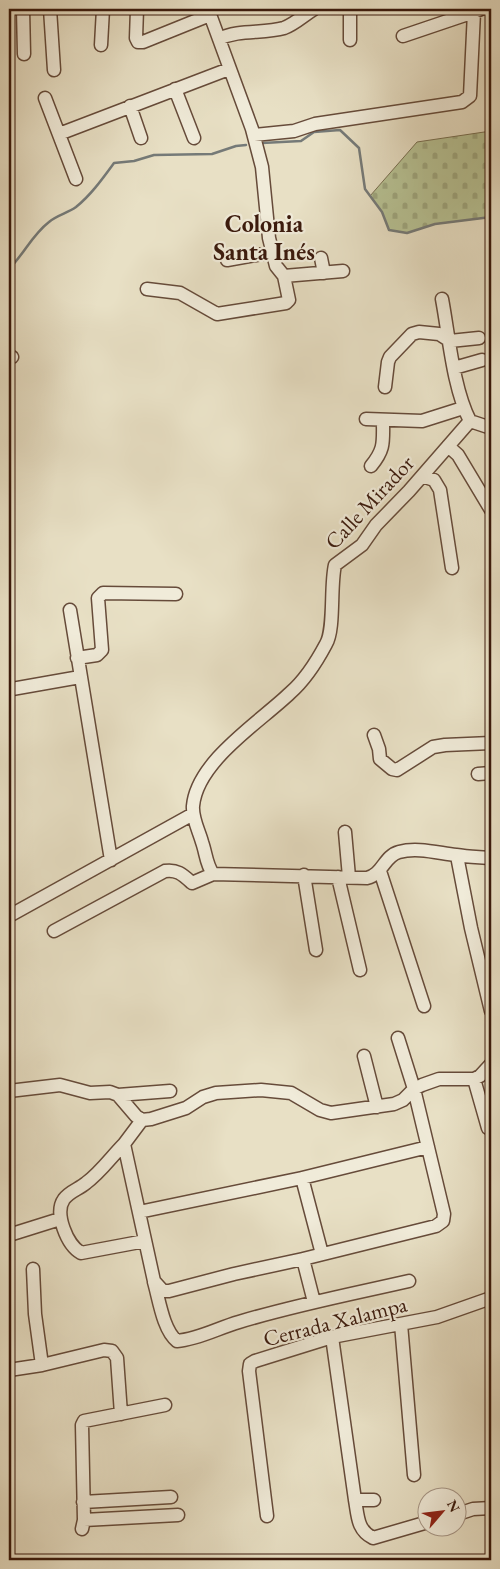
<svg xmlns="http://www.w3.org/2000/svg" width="500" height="1569" font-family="'EB Garamond',serif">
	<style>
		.cemetery { fill: url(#cemetery-stones); stroke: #786e50 }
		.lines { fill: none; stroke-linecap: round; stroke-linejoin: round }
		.stream { stroke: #757a78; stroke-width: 2.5 }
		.minor-casing { stroke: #664b3a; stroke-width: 15 }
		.minor { stroke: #f0ebd9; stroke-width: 12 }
		.labels { text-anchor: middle; stroke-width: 4.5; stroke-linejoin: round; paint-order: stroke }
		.street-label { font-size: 22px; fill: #3a190c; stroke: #f0ebd9 }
		.neighbourhood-label { font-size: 24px; font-weight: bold; fill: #3a190c; stroke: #f0ebd9 }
	</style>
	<defs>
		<pattern id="cemetery-stones" width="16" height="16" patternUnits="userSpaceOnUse" patternTransform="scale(1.25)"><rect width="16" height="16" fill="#b7c294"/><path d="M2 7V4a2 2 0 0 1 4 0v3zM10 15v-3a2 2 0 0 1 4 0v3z" fill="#9ea67e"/></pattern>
	</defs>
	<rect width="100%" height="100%" fill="#e8e0c5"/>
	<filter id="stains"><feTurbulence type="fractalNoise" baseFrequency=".004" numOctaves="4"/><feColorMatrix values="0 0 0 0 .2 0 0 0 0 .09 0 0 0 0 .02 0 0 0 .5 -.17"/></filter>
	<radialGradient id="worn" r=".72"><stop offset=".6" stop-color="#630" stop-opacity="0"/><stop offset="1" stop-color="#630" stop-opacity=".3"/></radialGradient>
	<path class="cemetery" d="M491,131v86l-56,7 -28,9 -18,-3 -7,-18 -12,-16 47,-54z"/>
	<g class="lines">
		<path class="stream" d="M262,143l39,-2 13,-9 26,-2 19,18 6,41 17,23 7,18 18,3 28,-9 56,-7
			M9,269c15,-15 23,-34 40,-47 8,-7 19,-9 27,-15 15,-12 27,-29 38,-44l20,-2 20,-6 58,-1 24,-8 10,-1"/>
		<g class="minor-casing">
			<path id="minor" d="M23,9l1,45
				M50,9l4,61
				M137,9l-1,29 2,4h5l67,-27
				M208,9l44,120 10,38 7,71 7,28 8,10 59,-5
				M403,36l71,-24 7,-3
				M219,39c20,-10 44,-5 65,-11 11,-4 20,-13 30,-19
				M350,40v-31
				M101,45l2,-36
				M175,89l19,49
				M45,98l31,81
				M130,106l11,32
				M59,134l170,-65
				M254,135l40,-4 21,-7 147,-22 8,-6 4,-84
				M321,258l3,15
				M227,260l46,-8
				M147,289l33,4 37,21 69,-11 3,-3 -5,-24
				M442,299c7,37 11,89 28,122l21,7
				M450,341l29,-3
				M9,358l3,-1
				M454,368l28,-8
				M385,387l3,-25 2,-5 22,-23 7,-2 20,2 11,7
				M366,419l56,2 41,-13
				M470,421l-61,70 -33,34 -14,20 -27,20c-5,21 0,64 -9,79 -9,17 -21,36 -36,49 -30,29 -93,68 -97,113 -1,12 6,25 9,36 4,11 4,22 11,32l154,4c16,-4 17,-22 32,-26 18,-5 39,1 57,3 12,2 24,2 35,3
				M448,446l10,9 33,55
				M371,466c14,-17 12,-24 12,-45
				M422,476l12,4 6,10 12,78
				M70,610l41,250
				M77,658l20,-3 5,-5 -4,-52 5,-5 73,1
				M12,689l68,-12
				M374,735l5,14 1,10 12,10 5,1 36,-23 12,-2 46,-2
				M478,774l13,-1
				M345,832l4,45
				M457,856l14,72 20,83
				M380,871l44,135
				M304,875l12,75
				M338,877l22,93
				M9,916l184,-102
				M54,931l111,-60c12,-2 18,4 27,12l21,-9
				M364,1056l13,51
				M474,1079l14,49
				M9,1091l51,-6 30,8 20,-1 8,3 18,21 6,4 9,-1 35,-11 17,-11 13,-4 45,-3 30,3 29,17 11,3 63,-9 9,-4 11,-11 8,-4 17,-6h35l6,-3 11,-12
				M118,1095l52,-4
				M142,1120l-18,24 30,137 9,10h6l65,-17 69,-15 133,-33 7,-5 1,-7 -30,-125 -16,-51
				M124,1144c-12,12 -24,29 -38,39 -7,6 -16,8 -22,16 -10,14 3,46 17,54l64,-12
				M302,1178l20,76
				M139,1212l163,-34 126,-31
				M9,1235l51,-16
				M303,1259l11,43
				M33,1269l2,45 7,51
				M154,1282c5,17 9,48 23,59 22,-2 41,-13 62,-19 56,-17 113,-28 170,-41
				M401,1324l13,151
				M332,1337l23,163h19
				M9,1370l33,-5 62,-15 8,1 5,7 4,56
				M355,1500c3,16 2,30 18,38l55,-16
				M83,1502l88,-5
				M458,1514l15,-5 18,-1
				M267,1516l-18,-145 1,-7 5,-3 77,-24 105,-20 54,-19
				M84,1520l94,-5
				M82,1529l2,-9 -2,-95 2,-4 81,-16"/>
		</g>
		<use href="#minor" class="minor"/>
	</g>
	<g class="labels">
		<g class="street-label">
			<text transform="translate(369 502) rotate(-47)" y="8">Calle Mirador</text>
			<text transform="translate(335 1321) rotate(-14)" y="8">Cerrada Xalampa</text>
		</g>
		<g class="neighbourhood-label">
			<text x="264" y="232">Colonia<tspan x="264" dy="28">Santa Inés</tspan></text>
		</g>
	</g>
	<rect width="500" height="1569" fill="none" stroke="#e8e0c5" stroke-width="30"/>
	<rect x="10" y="10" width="480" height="1549" fill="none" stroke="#3a190c" stroke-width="2.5"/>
	<rect x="15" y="15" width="470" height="1539" fill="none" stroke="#3a190c"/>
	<g transform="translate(442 1512) rotate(62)"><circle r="24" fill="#f0ebd9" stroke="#a79787"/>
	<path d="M0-4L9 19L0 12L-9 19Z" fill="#8f2418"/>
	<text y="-8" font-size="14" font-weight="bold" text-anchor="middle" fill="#3a190c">N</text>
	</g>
	<rect width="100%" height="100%" filter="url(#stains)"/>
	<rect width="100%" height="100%" fill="url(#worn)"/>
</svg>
